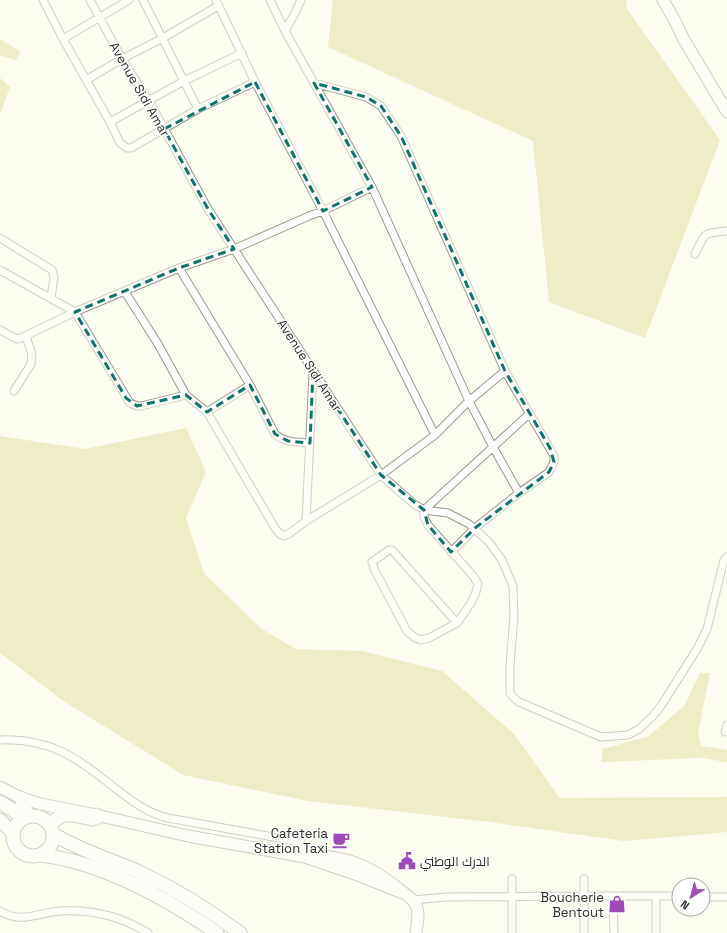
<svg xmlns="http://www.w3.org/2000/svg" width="727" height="933" font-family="'Space Grotesk',Cairo,sans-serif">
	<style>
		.green { fill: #dedc93 }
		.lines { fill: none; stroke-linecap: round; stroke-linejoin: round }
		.minor-casing { stroke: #9b9b90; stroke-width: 9 }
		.primary-casing { stroke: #9b9b90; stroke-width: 13 }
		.motorway-casing { stroke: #9b9b90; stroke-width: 15 }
		.minor { stroke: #fff; stroke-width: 7 }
		.primary { stroke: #fff; stroke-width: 11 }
		.motorway { stroke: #fff; stroke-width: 13 }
		.marked { fill: none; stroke: #0f766e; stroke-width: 3; stroke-dasharray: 8 5; stroke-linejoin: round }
		.labels { text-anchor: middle; stroke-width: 3; stroke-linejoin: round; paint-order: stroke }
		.street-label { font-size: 13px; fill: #2e2e29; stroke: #fff }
		.poi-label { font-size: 13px; fill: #2e2e29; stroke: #fff; text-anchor: end }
	</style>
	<rect width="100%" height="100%" fill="#fcfcf0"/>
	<path class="green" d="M333,0h293l1,9 93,131 -75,198 -96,-36 -16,-161 -205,-94z
		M0,39l21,13 -6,8 -15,-5z
		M0,78l10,9 -10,28z
		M186,428l20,44 -20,46 18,55 56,55 36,21 66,2 80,20 73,64 45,63 167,-1v35l-103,9 -135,-19 -181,-21 -125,-26 -121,-75 -62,-47v-217l85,13z
		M700,673h10l-12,60 3,13 26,4v12l-26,-4 -100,4 2,-13 46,-13 35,-30z"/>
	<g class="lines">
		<g class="minor-casing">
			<path id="minor" d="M43,0l20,39 47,83 10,21 7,5h4l67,-39 57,-27
				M90,0l32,59 27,42 59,108 173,266 33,29 10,6 24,3 21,11 20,18 13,18 11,26 1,31 -4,48v28l4,5 5,4 82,35 27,-2 11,-6 14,-13 8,-10 36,-57 10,-20 14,-57 3,-12 3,-3
				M143,0l55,109
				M216,0l39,82 68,129 49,-24
				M270,0l15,31 87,156 97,214 24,46 -69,63v7l4,8 46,52 4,7 -2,8 -5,11 -14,20 -28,15 -8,2 -7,-3 -7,-6 -32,-60 -3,-9 17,-12h3l65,73
				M285,31l10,-18 6,-13
				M63,39l66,-39
				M86,80l36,-21 41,-21 55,-32
				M314,83l52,14 15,9 20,30 104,235 49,85v6l-5,10 -30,21 -44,35 -24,24
				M110,122l74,-41 58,-28
				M0,238l52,32 2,7 -3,21
				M695,254c11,-22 7,-21 32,-23
				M179,268l71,117 25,49c10,9 22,8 35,9
				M0,270l75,42 55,91 7,3h4l45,-11 21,17 68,116 5,6 4,2 6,-3 16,-12 75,-46 54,-40 34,-34 36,-30
				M125,292l33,52 28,51
				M0,330l17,9 4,-1 54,-26 104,-44 55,-19 75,-33 14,-5 112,224
				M14,391l17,-27 1,-10 -6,-17
				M207,412l43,-27
				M519,493l-26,-46 36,-33
				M306,521l7,-148
				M725,732l2,-7
				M0,740c51,-2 77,18 115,48 17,13 32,25 53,30l133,24 3,5 -1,10
				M512,879v54
				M584,879v54
				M613,896l1,37
				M656,896v37
				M703,897h24
				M413,900l33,-3 138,-1h95
				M0,911c21,13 37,2 60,0 32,-2 61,5 88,22"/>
		</g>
		<g class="primary-casing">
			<path id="primary" d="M663,0l13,23 7,15 44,74
				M0,787l21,11 20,6 55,11 92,21 117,21 50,17 50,20
				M316,856c33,0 59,13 84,34 6,5 13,8 16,15 4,8 1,19 0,28"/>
		</g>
		<g class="motorway-casing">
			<path id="motorway" d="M21,798l7,19
				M0,802l25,16
				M13 836a20 20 0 1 1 40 0a20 20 0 1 1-40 0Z
				M0,820l13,13
				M50,826c13,-18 25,-10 43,-7l3,-1v-3
				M53,834c26,16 56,25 84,37 36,17 71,38 103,62
				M41,855c60,7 126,44 176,78"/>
		</g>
		<use href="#minor" class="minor"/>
		<use href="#primary" class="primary"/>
		<use href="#motorway" class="motorway"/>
	</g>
	<path d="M0 0H727V933H0ZM255,82l68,129 49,-24 -58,-104 52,14 15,9 20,30 104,235 45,77 4,14 -5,10 -74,56 -24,24 -23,-27 -4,-15 -43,-35 -68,-104 -3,72 -22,-2 -13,-7 -25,-49 -43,27 -21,-17 -49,11 -11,-8 -51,-86 104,-44 55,-19 -26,-40 -44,-80z" fill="#fcfcf0" fill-opacity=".55" fill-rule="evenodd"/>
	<path class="marked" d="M255,82l68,129 49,-24 -58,-104 52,14 15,9 20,30 104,235 45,77 4,14 -5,10 -74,56 -24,24 -23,-27 -4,-15 -43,-35 -68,-104 -3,72 -22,-2 -13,-7 -25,-49 -43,27 -21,-17 -49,11 -11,-8 -51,-86 104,-44 55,-19 -26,-40 -44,-80z"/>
	<defs>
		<g id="cafe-bare" transform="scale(1.38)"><path d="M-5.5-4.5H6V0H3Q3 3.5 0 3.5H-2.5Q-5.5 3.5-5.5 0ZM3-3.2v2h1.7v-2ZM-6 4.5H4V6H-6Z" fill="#9f4cba" stroke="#fff" stroke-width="2.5" paint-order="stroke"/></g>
		<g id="civic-bare" transform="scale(1.38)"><path d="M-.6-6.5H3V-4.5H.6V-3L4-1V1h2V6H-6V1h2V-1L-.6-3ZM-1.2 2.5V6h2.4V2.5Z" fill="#9f4cba" stroke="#fff" stroke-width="2.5" paint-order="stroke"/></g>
		<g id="shop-bare" transform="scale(1.38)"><path d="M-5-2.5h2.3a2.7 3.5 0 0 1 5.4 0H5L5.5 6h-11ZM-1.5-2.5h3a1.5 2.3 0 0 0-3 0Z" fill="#9f4cba" stroke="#fff" stroke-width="2.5" paint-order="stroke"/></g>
	</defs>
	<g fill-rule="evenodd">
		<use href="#cafe-bare" x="341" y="840"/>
		<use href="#civic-bare" x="407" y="861"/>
		<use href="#shop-bare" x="617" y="904"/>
	</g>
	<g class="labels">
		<g class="street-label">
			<text transform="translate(140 89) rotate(60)" y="5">Avenue Sidi Amar</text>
			<text transform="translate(310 365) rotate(57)" y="5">Avenue Sidi Amar</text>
		</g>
		<g class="poi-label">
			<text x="328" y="838">Cafeteria<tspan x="328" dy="15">Station Taxi</tspan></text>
			<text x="420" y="866" text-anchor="start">الدرك الوطني</text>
			<text x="604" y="902">Boucherie<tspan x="604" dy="15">Bentout</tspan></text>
		</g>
	</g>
	<g transform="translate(691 897) rotate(217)"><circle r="19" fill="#ffffff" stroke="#ababa9"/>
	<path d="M0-3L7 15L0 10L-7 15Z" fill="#9f4cba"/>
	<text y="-6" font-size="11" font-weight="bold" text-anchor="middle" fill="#2e2e29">N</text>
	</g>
</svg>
